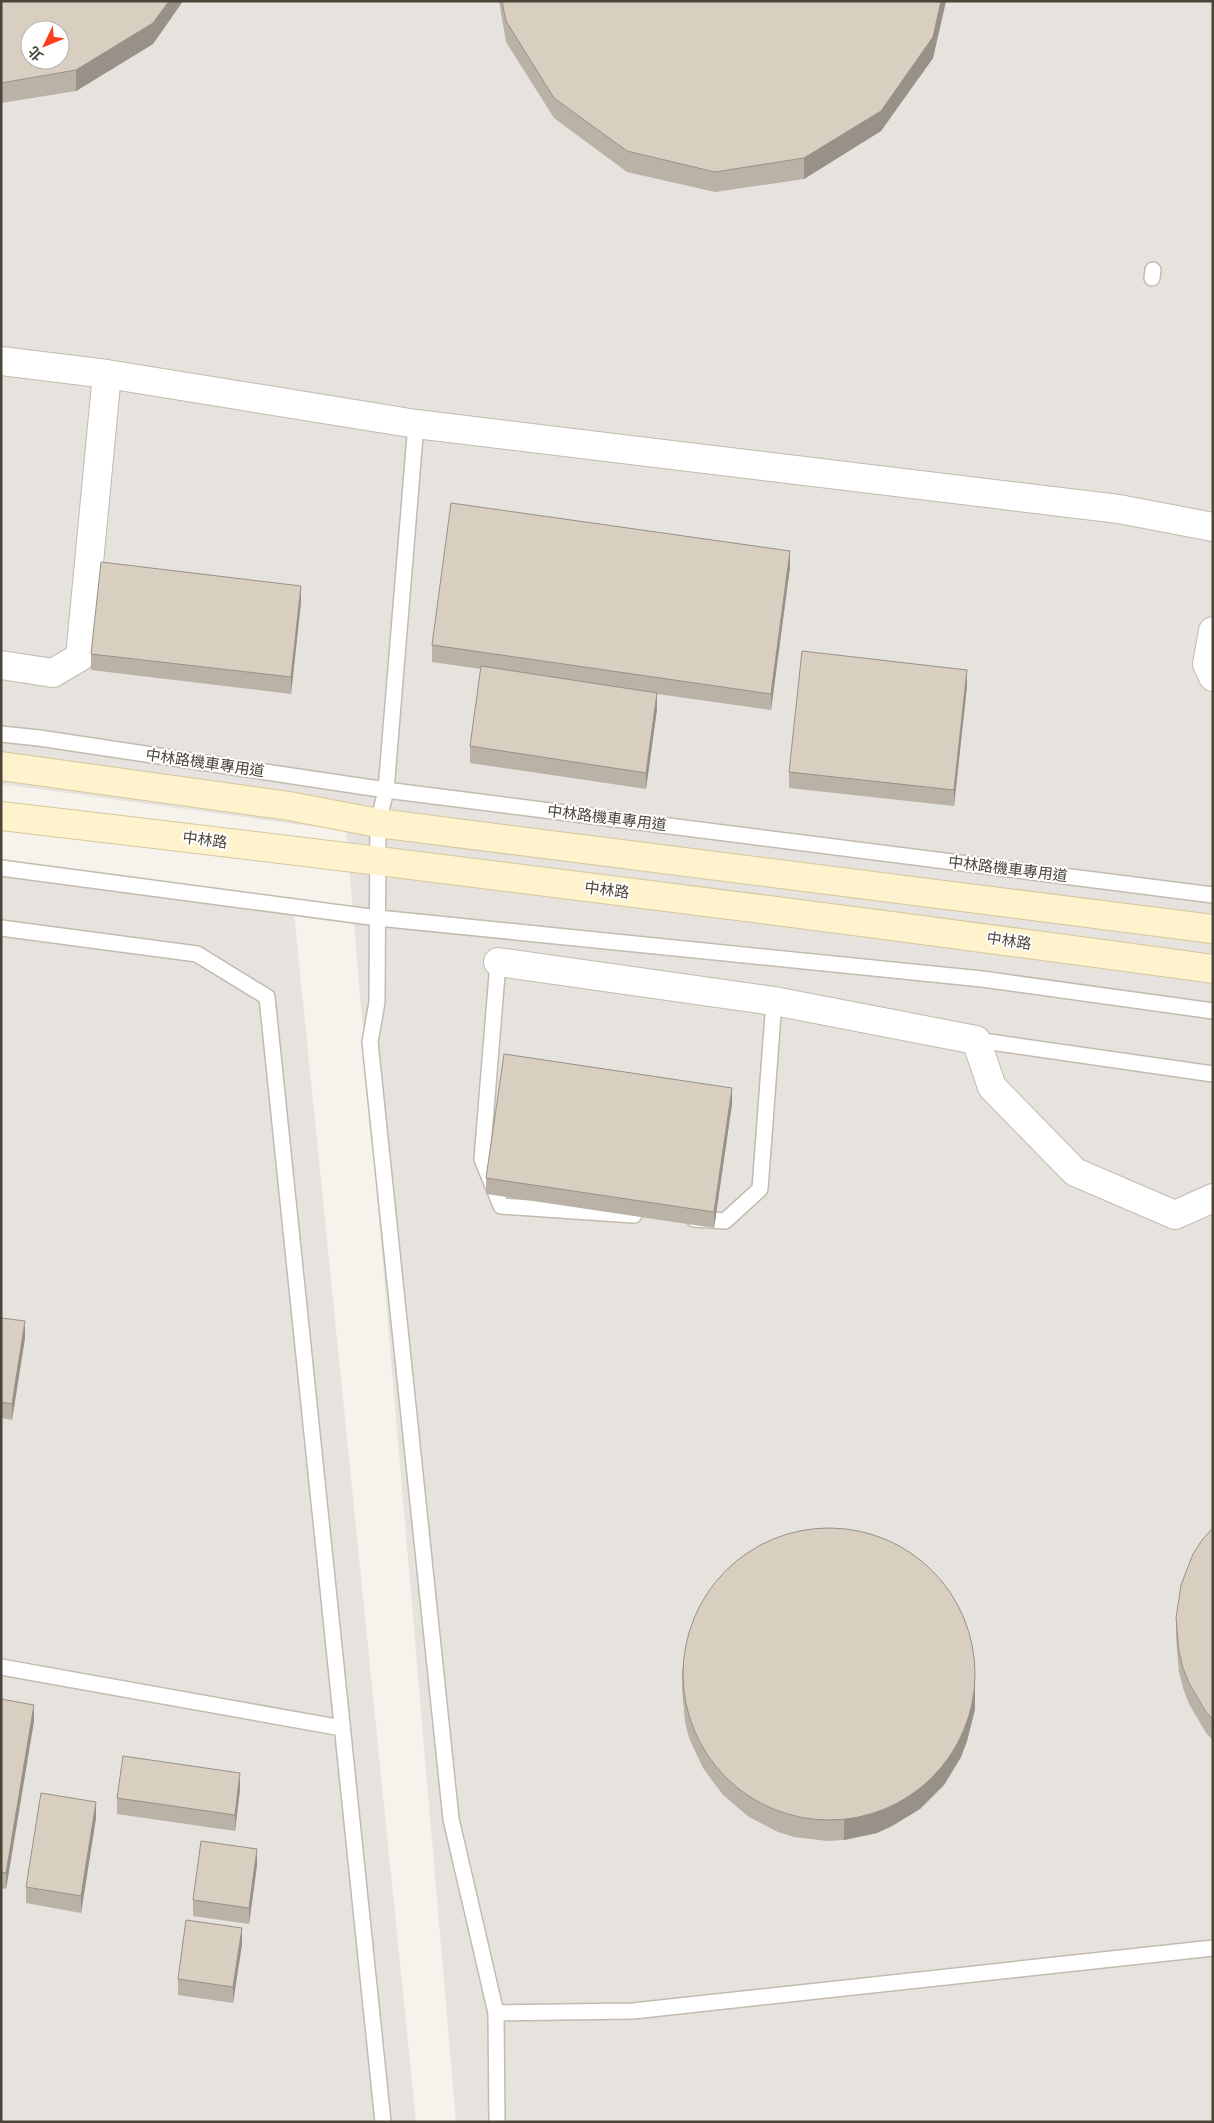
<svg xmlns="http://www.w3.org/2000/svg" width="1214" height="2123" font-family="'Open Sans','Noto Sans TC',sans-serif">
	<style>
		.industrial { fill: #e6e2dd; fill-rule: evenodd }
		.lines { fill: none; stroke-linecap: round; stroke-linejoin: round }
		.lane-casing { stroke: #c2bbae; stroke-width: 18 }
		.street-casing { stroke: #c2bbae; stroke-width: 30 }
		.secondary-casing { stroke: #d6c79b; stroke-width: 30 }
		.lane { stroke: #fff; stroke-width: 15 }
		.street { stroke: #fff; stroke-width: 28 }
		.secondary { stroke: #fff3cd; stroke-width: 28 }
		.wall { fill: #bab2a6 }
		.shaded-wall { fill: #979187 }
		.building { fill: #d8cfc1; stroke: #979187; fill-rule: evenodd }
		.labels { text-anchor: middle; stroke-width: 4; stroke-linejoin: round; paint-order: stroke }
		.street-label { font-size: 15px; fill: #4b4439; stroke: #fff }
	</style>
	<rect width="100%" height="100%" fill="#f6f3ec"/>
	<path class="industrial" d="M1,1h1212v2121h-757l-110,-1291 -345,-47zM30,30h30v30h-30z
		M1,868l293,45 122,1209h-415z"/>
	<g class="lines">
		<g class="lane-casing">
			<path id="lane" d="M1152,278l1,-8
				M416,424l-30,366 -8,33 -1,179 -7,40 81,777 45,194 1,109
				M1,734l38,4 347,52 827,105
				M1,868l377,50 604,61 231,32
				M1,928l196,26 70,43 116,1125
				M498,962l-16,197 19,47 133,9
				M976,1040l237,34
				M694,1219l31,2 35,-32 14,-188
				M1,1667l341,61
				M496,2013l137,-2 580,-63"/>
		</g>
		<g class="street-casing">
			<path id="street" d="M1,361l106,13 309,50 703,85 94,18
				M1213,631l-6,33 6,13
				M1,665l52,8 27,-16 27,-283
				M498,962l276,39 202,39 16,47 83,85 100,43 38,-17"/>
		</g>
		<g class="secondary-casing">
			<path id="secondary" d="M1,766l288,40 89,17 835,106
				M1,816c405,47 808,98 1212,153"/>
		</g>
		<use href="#lane" class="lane"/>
		<use href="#street" class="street"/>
		<use href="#secondary" class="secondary"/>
	</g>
	<path class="wall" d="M1,1h182l-30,43 -77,47 -75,12z
		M499,1h447l-13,57 -52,73 -77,48 -89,13 -88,-20 -73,-54 -48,-76z
		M790,567l-19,143 -114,-16v15l-11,80 -176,-26v-17l11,-77 -49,-7v-17z
		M301,602l-10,92 -200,-24v-16z
		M967,686l-13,120 -165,-18v-16z
		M732,1104l-18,124 -228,-34v-16z
		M1,1318l24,20 -13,82 -11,-2z
		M1213,1528v212l-7,-7 -17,-29 -6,-16 -4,-16 -3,-33v-21z
		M682,1668l293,41 -8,32 -6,16 -17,28 -24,24 -28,17 -15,7 -33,7 -17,1 -33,-4 -16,-5 -29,-15 -26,-22 -20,-27 -14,-30 -4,-16 -3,-33z
		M1,1699l33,22 -28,168 -5,-1z
		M240,1789l-5,42 -118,-17v-16z
		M96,1818l-15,95 -55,-10v-16z
		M257,1865l-8,59 -56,-8v-16z
		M242,1944l-9,59 -55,-8v-16z"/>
	<path class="shaded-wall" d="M169,1h14l-30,43 -77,47v-21z
		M941,1h5l-13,57 -52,73 -77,48v-21z
		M790,551v16l-19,143v-16z
		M301,586v16l-10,92v-17z
		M967,670v16l-13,120v-16z
		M657,693v16l-11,80v-16z
		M732,1088v16l-18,124v-16z
		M25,1321v17l-13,82v-16z
		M975,1688v21l-8,32 -6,16 -17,28 -24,24 -28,17 -15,7 -33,7v-20z
		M34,1705v16l-28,168v-16z
		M240,1773v16l-5,42v-16z
		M96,1802v16l-15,95v-17z
		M257,1849v16l-8,59v-16z
		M242,1928v16l-9,59v-16z"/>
	<path class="building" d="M1,1h168l-16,22 -77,47 -75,13zM30,30h30v30h-30z
		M502,1h439l-8,36 -52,74 -77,47 -89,14 -88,-21 -73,-53 -48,-77z
		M451,503l339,48 -19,143 -339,-49z
		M101,562l200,24 -10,91 -200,-23z
		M802,651l165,19 -13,120 -165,-18z
		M481,666l176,27 -11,80 -176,-27z
		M504,1054l228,34 -18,124 -228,-34z
		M1,1318l24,3 -13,83 -11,-2z
		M1213,1528v191l-7,-7 -17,-29 -6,-15 -4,-17 -3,-33 5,-33 12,-31 9,-14z
		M683 1674a146 146 0 1 1 292 0a146 146 0 1 1-292 0Z
		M1,1699l33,6 -28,168 -5,-1z
		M123,1756l117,17 -5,42 -118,-17z
		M41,1793l55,9 -15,94 -55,-9z
		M201,1841l56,8 -8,59 -56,-8z
		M186,1920l56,8 -9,59 -55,-8z"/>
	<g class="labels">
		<g class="street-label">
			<text transform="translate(205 763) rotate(8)" y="5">中林路機車專用道</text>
			<text transform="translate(607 818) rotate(7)" y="5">中林路機車專用道</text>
			<text transform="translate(205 840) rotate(7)" y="5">中林路</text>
			<text transform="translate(1008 869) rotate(7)" y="5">中林路機車專用道</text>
			<text transform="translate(607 890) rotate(7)" y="5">中林路</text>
			<text transform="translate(1009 941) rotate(8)" y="5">中林路</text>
		</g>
	</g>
	<rect width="1214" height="2123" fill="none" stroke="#4b4439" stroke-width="5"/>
	<g transform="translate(45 45) rotate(227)"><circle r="24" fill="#ffffff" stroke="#b7b4b0"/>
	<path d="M0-4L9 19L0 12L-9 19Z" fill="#fc3f1d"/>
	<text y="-8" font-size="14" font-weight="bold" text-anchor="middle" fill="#4b4439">北</text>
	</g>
</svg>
